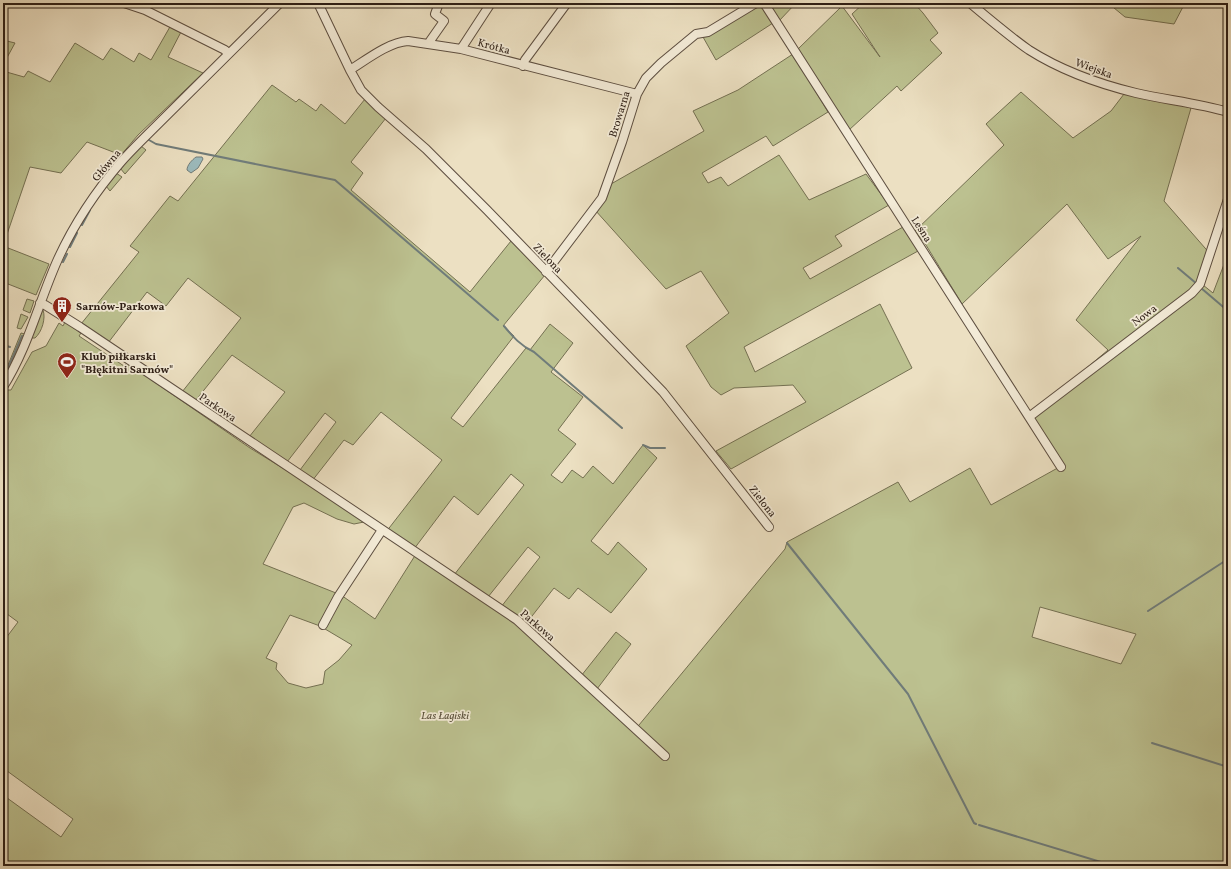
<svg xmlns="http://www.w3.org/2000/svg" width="1231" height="869" font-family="Vollkorn,serif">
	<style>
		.green { fill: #bcc190; stroke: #747052; fill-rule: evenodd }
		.water { fill: #9cbbbd; stroke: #707c7a }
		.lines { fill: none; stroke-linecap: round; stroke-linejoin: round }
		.stream { stroke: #707c7a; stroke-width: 2 }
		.minor-casing { stroke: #5d4e40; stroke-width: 10 }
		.minor { stroke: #f3ebd7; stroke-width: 8 }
		.labels { text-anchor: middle; stroke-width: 3.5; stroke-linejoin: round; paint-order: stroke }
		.street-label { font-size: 11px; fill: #2d1e15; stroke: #f3ebd7 }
		.poi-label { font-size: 11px; font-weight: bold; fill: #2d1e15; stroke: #f3ebd7; text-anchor: start }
		.park-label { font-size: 11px; font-style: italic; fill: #584f3a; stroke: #f3ebd7 }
	</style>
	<rect width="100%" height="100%" fill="#ece0c2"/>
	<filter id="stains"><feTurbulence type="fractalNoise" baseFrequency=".005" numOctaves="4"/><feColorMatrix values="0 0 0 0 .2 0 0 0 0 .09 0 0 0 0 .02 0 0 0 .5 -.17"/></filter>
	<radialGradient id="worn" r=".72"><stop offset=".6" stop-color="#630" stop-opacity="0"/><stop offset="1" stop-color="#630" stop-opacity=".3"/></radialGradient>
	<path class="green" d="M768,3h28l-17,18z
		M864,3h50l9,10 15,20 -8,7 12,13 -41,38 -4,-5 -48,44 -52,-80 45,-44 38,51 -28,-43z
		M1108,3h77l-11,21 -49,-7z
		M761,5l12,18 -57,37 -13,-23 53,-31z
		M171,25l11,5 -14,27 35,16 -65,62 -17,20 -34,-13 -26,31 -31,-6 -27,79 46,18 -13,31 -33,-13v-211l21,6 4,-6 22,11 25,-39 28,17 8,-12 23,14 5,-9 12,7z
		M3,40l12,3 -12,22z
		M793,54l35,58 -55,34 -7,-10 -64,37 6,10 13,-6 7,9 51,-31 30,45 57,-26 23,31 -54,31 7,10 -39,22 7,11 93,-52 15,24 -174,96 11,25 125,-68 32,64 -181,101 -15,-18 90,-49 -13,-17 -59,3 -13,7 -10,-8 -25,-41 43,-33 -28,-42 -35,18 -71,-79 16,-26 93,-53 -11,-20 45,-21z
		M272,85l24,17 3,-3 17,12 5,-7 24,20 20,-25 21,19 -35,44 12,11 -12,17 119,102 41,-51 34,34 -42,51 11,10 -63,82 12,9 63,-79 4,2 20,-26 23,19 -22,29 32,25 -25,33 18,14 -25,31 11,8 10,-13 11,8 10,-12 20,18 30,-39 14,13 -66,83 17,14 10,-13 29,27 -36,44 -33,-25 -9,11 -15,-11 -29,37 -24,-18 39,-50 -12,-10 -40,50 -34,-22 70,-90 -13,-11 -33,41 -24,-19 -40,53 -28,-17 56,-72 -61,-48 -28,33 -9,-5 -32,41 -12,-11 36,-48 -11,-9 -38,49 -38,-25 36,-45 -53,-37 -36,45 -14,-8 59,-74 -53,-40 -22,28 -19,-14 -39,51 -27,-19 58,-72 -9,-6 40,-50 8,5z
		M1021,92l52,46 38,-27 13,-17 46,8 21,6 -27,93 48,55 -9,29 10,8 15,-39v612h-1225v-71l58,42 12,-18 -70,-51v-126l15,-20 -15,-11v-219l2,-2h6l21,-38 14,-6 13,-23 4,3 2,-4 16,11 -2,3 45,30 3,-3 123,85 57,35 57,39 -10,2 -17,-5 -33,-16 -11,4 -30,57 78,31 34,24 41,-65 99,67 119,110 151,-182 2,-7 111,-60 12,20 60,-34 21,37 72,-40 -31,-51 76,-64 -32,-30 65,-84 -33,23 -41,-55 -105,100 -36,-59 -11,-14 89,-86 -18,-21zM1040,607l96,27 -15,30 -89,-27zM290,615l30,11 32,19 -13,15 -14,11 -2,13 -17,4 -18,-5 -12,-14 1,-6 -11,-5z
		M141,146l5,4 -21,24 -5,-6z
		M116,173l6,4 -12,14 -4,-5z
		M27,299l7,2 -4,12 -7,-3z
		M41,310h2c3,8 -1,22 -8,28h-4z
		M21,314l7,3 -7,12 -4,-1z
		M21,333l4,1 -20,41h-1z
		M616,632l15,12 -34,45 -16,-13z"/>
	<path class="water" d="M196,157h6l1,2 -5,9 -7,5 -4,-3c0,-5 5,-10 9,-13z"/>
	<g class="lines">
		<path class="stream" d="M149,140l7,4 179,36 163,140
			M82,225l8,-15
			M70,247l7,-14
			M63,262l4,-8
			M1178,268l19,16
			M1201,288l27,23
			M504,326c9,11 17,20 30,26l88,76
			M3,345l7,2
			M7,370l15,-34
			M643,445l7,3h15
			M787,543l121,151 66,129 2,1
			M1148,611l80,-52
			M1152,743l76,24
			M979,825l135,41"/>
		<g class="minor-casing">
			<path id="minor" d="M124,3l21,7 80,40 3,4
				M318,3l32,67 11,20 17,17 48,42 61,61 176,182 106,135
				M764,3l297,464
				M970,3c19,16 39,33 59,47 33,21 70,34 107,43 30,7 62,10 92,19
				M429,44l1,-3 14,-20 -9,-7 4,-11
				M461,49l30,-46
				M523,66l2,-6 42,-57
				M350,70c16,-10 39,-28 58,-29l53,8 176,45
				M546,272l56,-74 20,-56 15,-48 9,-16 15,-15 35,-29 12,-2 48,-29
				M40,303l5,2 35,22 437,293 148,136
				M3,387c25,-39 36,-86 55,-128 16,-35 38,-68 63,-97 7,-8 14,-15 21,-22l138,-137
				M1029,417l163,-124 8,-9 28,-85
				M323,625l15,-28 44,-67"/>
		</g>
		<use href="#minor" class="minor"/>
	</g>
	<defs>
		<g id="building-pin" transform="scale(1)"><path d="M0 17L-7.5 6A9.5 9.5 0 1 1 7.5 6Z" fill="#8f2418" stroke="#f3ebd7"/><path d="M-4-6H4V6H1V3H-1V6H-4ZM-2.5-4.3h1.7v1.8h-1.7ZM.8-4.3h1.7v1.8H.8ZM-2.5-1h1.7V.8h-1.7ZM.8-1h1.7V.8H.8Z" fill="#fff"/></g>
		<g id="stadium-pin" transform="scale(1)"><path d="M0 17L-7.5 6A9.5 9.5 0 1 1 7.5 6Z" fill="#8f2418" stroke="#f3ebd7"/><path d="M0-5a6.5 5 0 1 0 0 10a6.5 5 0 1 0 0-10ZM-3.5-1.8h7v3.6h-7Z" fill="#fff"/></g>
	</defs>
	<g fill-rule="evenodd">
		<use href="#building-pin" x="62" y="306"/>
		<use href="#stadium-pin" x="67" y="362"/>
	</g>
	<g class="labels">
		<g class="street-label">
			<text transform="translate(494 46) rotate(15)" y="4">Krótka</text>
			<text transform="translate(1094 68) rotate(20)" y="4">Wiejska</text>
			<text transform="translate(619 114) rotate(-73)" y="4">Browarna</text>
			<text transform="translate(106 165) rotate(-50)" y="4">Główna</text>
			<text transform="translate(922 229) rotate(57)" y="4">Leśna</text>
			<text transform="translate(548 258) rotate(46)" y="4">Zielona</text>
			<text transform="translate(1144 315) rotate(-37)" y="4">Nowa</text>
			<text transform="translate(218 407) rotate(34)" y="4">Parkowa</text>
			<text transform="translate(763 501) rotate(52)" y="4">Zielona</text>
			<text transform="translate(538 625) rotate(41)" y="4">Parkowa</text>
		</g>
		<g class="poi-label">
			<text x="76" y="310">Sarnów-Parkowa</text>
			<text x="81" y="360">Klub piłkarski<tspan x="81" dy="13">"Błękitni Sarnów"</tspan></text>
		</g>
		<g class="park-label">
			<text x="445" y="719">Las Łagiski</text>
		</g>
	</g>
	<rect width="1231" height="869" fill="none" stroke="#ece0c2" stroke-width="16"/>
	<rect x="4" y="4" width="1223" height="861" fill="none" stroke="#2d1e15" stroke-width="2"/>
	<rect x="8" y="8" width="1215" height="853" fill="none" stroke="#2d1e15"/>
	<rect width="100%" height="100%" filter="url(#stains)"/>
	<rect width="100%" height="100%" fill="url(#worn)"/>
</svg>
